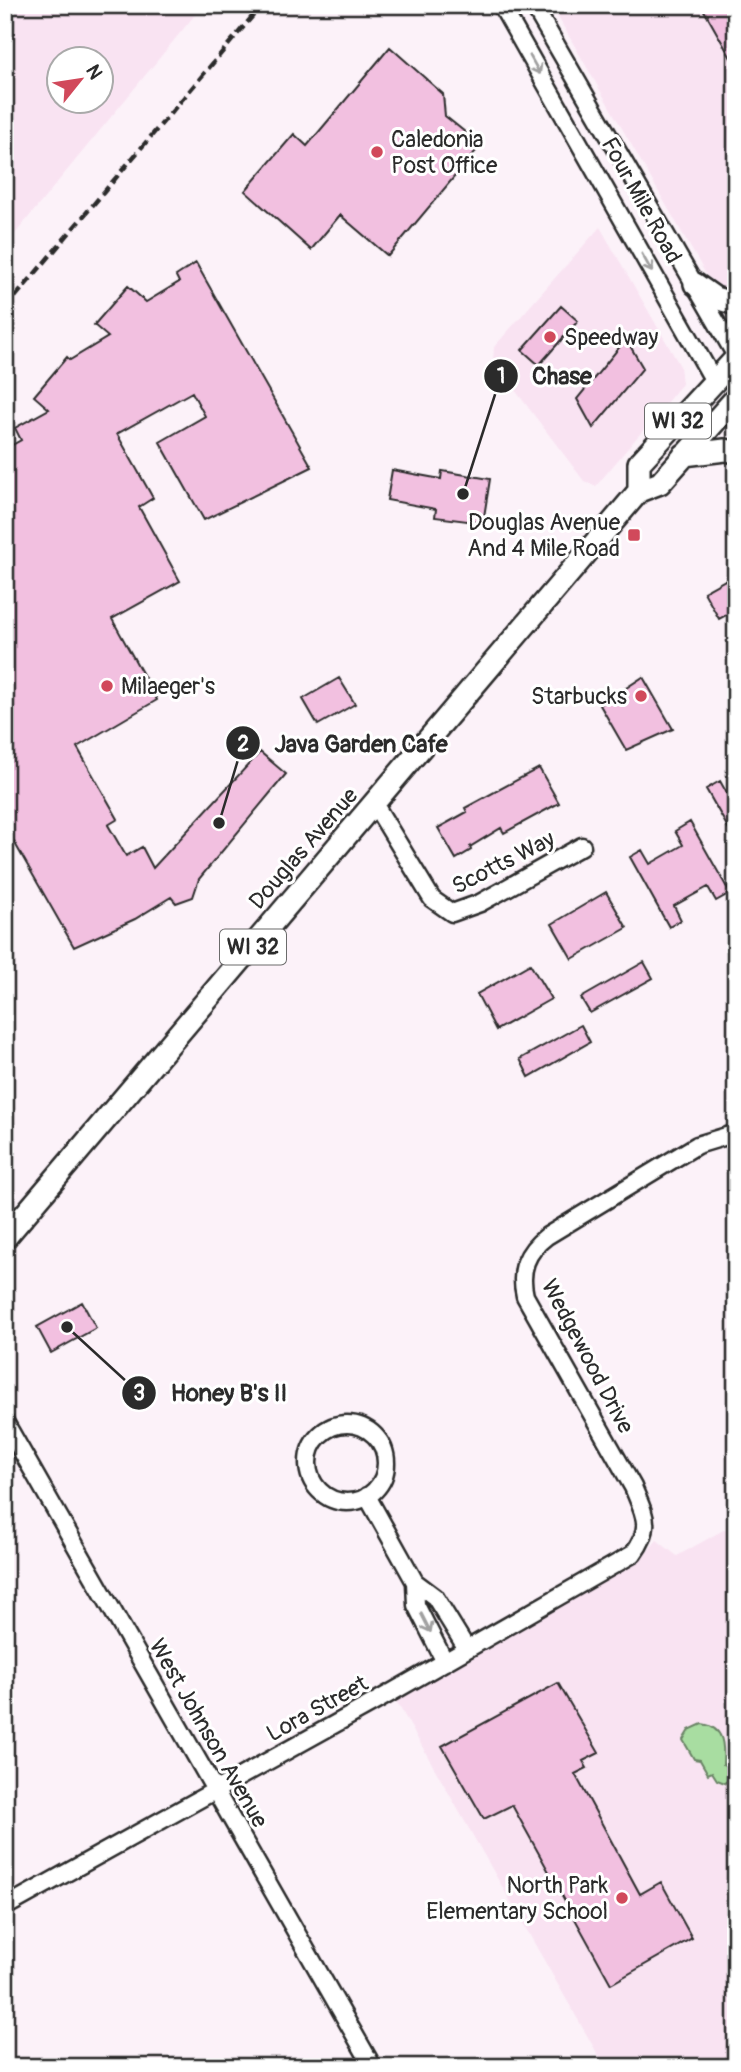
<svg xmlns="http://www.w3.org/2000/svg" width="741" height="2072" font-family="Pangolin,sans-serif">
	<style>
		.built { fill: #f9e3f2; fill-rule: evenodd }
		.green { fill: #a8dda1; stroke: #6a8466; stroke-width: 2 }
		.building { fill: #f2c0e0; stroke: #2b2b2b; stroke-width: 2 }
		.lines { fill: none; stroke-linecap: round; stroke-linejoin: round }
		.minor-casing { stroke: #2b2b2b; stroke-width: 21 }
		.major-casing { stroke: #2b2b2b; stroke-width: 26 }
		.minor { stroke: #fff; stroke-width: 16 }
		.major { stroke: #fff; stroke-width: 21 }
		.rail { stroke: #2b2b2b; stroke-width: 4.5; stroke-dasharray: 10 5; stroke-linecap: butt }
		.oneway { stroke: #a0a0a0 }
		.poi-dot { fill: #d1495b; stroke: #fff; stroke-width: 2.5 }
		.labels { text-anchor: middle; stroke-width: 6; stroke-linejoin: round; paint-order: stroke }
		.shield { fill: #fff; stroke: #6b6b6b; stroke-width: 2 }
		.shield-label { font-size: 21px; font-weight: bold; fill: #2b2b2b }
		.poi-label { font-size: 23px; fill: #2b2b2b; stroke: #fff; text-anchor: start }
		.street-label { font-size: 23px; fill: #2b2b2b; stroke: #fff }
		.leader { fill: none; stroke: #2b2b2b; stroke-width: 2.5 }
		.callout-dot { fill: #2b2b2b; stroke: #fff; stroke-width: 2.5 }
		.mark-label { font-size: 21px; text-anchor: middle; font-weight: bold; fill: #fff }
		.callout-label { font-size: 24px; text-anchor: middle; font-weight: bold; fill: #2b2b2b; stroke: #fff; stroke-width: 6; stroke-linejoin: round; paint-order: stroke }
	</style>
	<rect width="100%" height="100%" fill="#fcf2f9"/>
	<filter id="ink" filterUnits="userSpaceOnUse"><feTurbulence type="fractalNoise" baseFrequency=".0143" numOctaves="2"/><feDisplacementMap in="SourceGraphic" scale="14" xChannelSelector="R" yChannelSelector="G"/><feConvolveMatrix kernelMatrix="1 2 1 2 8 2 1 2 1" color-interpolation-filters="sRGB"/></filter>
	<g filter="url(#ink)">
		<path class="built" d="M5,5h198l-198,241zM60,60h42v42h-42z
			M551,5h185v292l-29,-21z
			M600,227l80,139 2,18 -86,102 -12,-5 -91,-120 1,-14z
			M736,1523v544h-131l-210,-368 244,-137 18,-22 20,16z"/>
		<path class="green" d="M702,1724c23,3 22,23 21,40l7,2 3,9 -8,8 -8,-3 -5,-8 -4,2 -8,-14 -6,-1 -11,-19 6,-10z"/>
		<path class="building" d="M701,5h35v62z
			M390,47l53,47 2,22 36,29 -93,111 -48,-41 -29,35 -66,-59 49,-57 13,12z
			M196,263l116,204 -108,53 -44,-78 45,-26 -13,-24 -75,42 36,64 -14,9 41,74 -68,38 45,81 -80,47 41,72 -10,6 18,31 16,-9 11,21 107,-116 26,22 -87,105 -6,18 -17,6 -5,-6 -36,22 -61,28 -69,-121v-377l16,-9 -6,-12 34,-19 -15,-13 33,-39 3,3 38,-23 -14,-12 34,-39 18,16 33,-20 -3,-6z
			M561,306l17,15 -39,44 -17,-15z
			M626,339l17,29 -50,60 -16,-29z
			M392,470l49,9 1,-8 48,8 -7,44 -48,-6 1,-8 -49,-9z
			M736,574v36l-17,9 -15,-27z
			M643,677l30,52 -47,21 -26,-45z
			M339,678l16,26 -37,21 -15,-26z
			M539,768l20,35 -55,30 -3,-5 -31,19 1,3 -15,9 -18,-31 29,-16 -2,-4z
			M720,781l9,16 7,-4v49l-30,-53z
			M690,822l40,71 -14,8 -8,-14 -34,19 7,14 -12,7 -39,-70 12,-7 8,14 33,-19 -8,-14z
			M606,892l21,36 -55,31 -20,-35z
			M644,962l9,16 -63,35 -9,-15z
			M530,964l21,35 -55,31 -19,-36z
			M581,1025l9,17 -61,35 -9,-18z
			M82,1302l14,26 -45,25 -14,-26z
			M558,1683l41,70 -16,8 4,7 -12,6 65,120 21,-12 31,56 -81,46 -99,-179 -28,14 -42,-73z"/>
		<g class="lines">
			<g class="minor-casing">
				<path id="minor" d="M501,5l213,376
					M533,5l203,351
					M375,805l57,94 20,14 28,-10 102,-57
					M5,1422l368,645
					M308 1463a39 39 0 1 1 78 0a39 39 0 1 1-78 0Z
					M367,1496l48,86 20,15 32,52
					M415,1582l1,23 29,57
					M5,1907l375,-208 253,-145c20,-27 12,-38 0,-67l-108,-191c-6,-26 1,-44 22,-60l150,-91 33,-10 6,10"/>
			</g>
			<g class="major-casing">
				<path id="major" d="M695,284l20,14 21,6
					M684,455l41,-5 11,2
					M639,491v-28l97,-105
					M5,1238l634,-747 21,-8 76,-85"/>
			</g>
			<use href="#minor" class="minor"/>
			<use href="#major" class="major"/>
			<path class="rail" d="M5,309l257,-304"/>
		</g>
		<defs><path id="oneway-shaft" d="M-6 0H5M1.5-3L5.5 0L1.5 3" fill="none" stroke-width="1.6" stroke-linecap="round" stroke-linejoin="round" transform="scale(1.75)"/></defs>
		<g class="oneway">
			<use href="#oneway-shaft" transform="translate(535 65) rotate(61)"/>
			<use href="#oneway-shaft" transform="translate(647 263) rotate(61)"/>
			<use href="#oneway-shaft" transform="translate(426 1623) rotate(63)"/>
		</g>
	</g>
	<g class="poi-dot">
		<circle cx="377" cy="152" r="7"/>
		<circle cx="550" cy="337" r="7"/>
		<rect x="627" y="528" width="14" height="14" rx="3.5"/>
		<circle cx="107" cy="686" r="7"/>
		<circle cx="641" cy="696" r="7"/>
		<circle cx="622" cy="1898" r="7"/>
	</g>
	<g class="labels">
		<g class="shield">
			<rect x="645" y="403.5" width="66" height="35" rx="5"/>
			<rect x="220" y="929.5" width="66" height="35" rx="5"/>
		</g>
		<g class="shield-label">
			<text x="678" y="428">WI 32</text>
			<text x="253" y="954">WI 32</text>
		</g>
		<g class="poi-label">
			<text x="391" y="147">Caledonia<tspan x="391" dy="26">Post Office</tspan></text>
			<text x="564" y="345">Speedway</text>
			<text x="620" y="530" text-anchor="end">Douglas Avenue<tspan x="620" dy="26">And 4 Mile Road</tspan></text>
			<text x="121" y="694">Milaeger's</text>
			<text x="627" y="704" text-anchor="end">Starbucks</text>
			<text x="608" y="1893" text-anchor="end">North Park<tspan x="608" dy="26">Elementary School</tspan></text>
		</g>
		<g class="street-label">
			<text transform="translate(642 200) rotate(61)" y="8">Four Mile Road</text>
			<text transform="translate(303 848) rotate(-49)" y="8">Douglas Avenue</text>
			<text transform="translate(503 862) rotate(-27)" y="8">Scotts Way</text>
			<text transform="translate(588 1356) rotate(62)" y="8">Wedgewood Drive</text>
			<text transform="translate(317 1708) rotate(-29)" y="8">Lora Street</text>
			<text transform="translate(209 1733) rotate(60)" y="8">West Johnson Avenue</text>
		</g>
	</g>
	<path class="leader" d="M463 494L501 376M219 823L243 743M67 1327L139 1393"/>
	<g class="callout-dot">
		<circle cx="463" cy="494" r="7"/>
		<circle cx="219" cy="823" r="7"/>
		<circle cx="67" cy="1327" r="7"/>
		<circle cx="501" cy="376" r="18"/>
		<circle cx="243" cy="743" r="18"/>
		<circle cx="139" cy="1393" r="18"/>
	</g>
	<g class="mark-label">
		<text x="501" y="383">1</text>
		<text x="243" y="751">2</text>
		<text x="139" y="1400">3</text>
	</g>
	<g class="callout-label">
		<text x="562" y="384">Chase</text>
		<text x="361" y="752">Java Garden Cafe</text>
		<text x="229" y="1401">Honey B's II</text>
	</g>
	<rect width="741" height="2072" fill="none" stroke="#fff" stroke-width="28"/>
	<rect x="14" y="14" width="713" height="2044" fill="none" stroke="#2b2b2b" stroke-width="2.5" filter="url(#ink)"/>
	<g transform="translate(80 80) rotate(60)"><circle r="33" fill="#ffffff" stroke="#aaaaaa" stroke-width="2"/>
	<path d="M0-5L12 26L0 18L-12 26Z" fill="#d1495b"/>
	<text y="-10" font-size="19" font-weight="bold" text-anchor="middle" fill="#2b2b2b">N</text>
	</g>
</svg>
